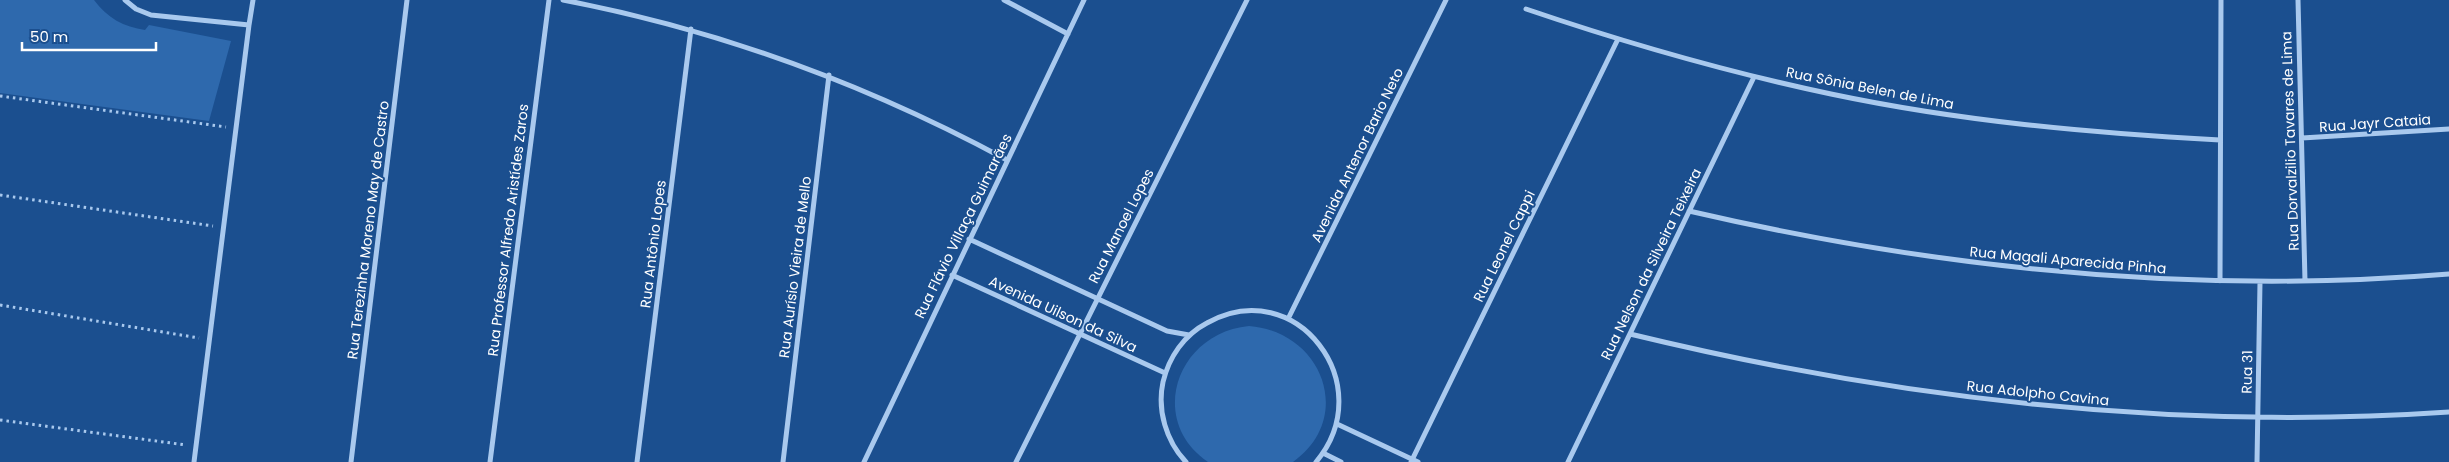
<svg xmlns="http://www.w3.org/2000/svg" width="2449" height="462" font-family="Poppins,sans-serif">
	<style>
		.green { fill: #2e69ad }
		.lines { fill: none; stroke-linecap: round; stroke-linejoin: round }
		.path { stroke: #a9c9ee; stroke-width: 3; stroke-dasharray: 2.5 4; stroke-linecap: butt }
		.minor { stroke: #a9c9ee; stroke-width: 5 }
		.labels { text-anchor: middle; stroke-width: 4; stroke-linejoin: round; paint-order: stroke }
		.street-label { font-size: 14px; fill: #fff; stroke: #1b4f8f }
	</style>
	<rect width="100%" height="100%" fill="#1b4f8f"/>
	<path class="green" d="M0,0h94c13,18 30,27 51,30l4,-5 82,16 -22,80 -209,-28z
		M1249,326c74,6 106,92 44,136h-85c-61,-41 -32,-129 41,-136z"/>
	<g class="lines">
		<path class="path" d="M0,96l226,31
			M0,195l213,31
			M0,305l199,33
			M0,420l186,25"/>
		<path class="minor" d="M125,0l11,9 15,6 98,10 -55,437
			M563,0c157,30 303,84 444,160
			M1004,0l64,34
			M2298,0l7,281
			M1526,9c100,34 201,63 305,85 128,27 258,39 389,46
			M249,25l4,-25
			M2302,138l147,-9
			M1689,211c250,58 504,84 760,63
			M969,239l198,92 22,4
			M952,275l213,98
			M2220,281l1,-281
			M1288,319l158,-319
			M1630,334c268,65 543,97 819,78
			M1337,424l81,38
			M1323,453l18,9
			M351,462l56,-462
			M490,462l59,-462
			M637,462l54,-433
			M783,462l46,-387
			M864,462l220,-462
			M1016,462l231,-462
			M1186,462c-20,-21 -29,-52 -23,-80 6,-25 21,-47 44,-59 89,-50 174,62 109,139
			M1411,462l207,-423
			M1568,462l186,-385
			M2257,462l3,-180"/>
	</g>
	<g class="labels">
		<g class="street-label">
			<text transform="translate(1870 88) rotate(11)" y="5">Rua Sônia Belen de Lima</text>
			<text transform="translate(2375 123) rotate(-4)" y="5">Rua Jayr Cataia</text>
			<text transform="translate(2290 141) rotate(-92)" y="5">Rua Dorvalzilio Tavares de Lima</text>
			<text transform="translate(1357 155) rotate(-64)" y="5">Avenida Antenor Bario Neto</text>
			<text transform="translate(963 226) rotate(-64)" y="5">Rua Flávio Villaça Guimarães</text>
			<text transform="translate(1121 226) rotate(-63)" y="5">Rua Manoel Lopes</text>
			<text transform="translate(368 230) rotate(-83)" y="5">Rua Terezinha Moreno May de Castro</text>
			<text transform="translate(508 230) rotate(-83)" y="5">Rua Professor Alfredo Aristídes Zaros</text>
			<text transform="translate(653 244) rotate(-83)" y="5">Rua Antônio Lopes</text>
			<text transform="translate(1504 246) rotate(-64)" y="5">Rua Leonel Cappi</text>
			<text transform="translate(2068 260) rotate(5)" y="5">Rua Magali Aparecida Pinha</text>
			<text transform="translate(1651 264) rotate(-64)" y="5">Rua Nelson da Silveira Teixeira</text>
			<text transform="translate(795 267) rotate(-83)" y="5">Rua Aurísio Vieira de Mello</text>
			<text transform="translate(1063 314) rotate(25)" y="5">Avenida Uilson da Silva</text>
			<text transform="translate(2247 372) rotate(-89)" y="5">Rua 31</text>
			<text transform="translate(2038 393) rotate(6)" y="5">Rua Adolpho Cavina</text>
		</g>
	</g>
	<path d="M22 42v8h134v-8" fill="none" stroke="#ffffff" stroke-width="2.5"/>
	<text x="30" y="42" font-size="15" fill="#ffffff" stroke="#1b4f8f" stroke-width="4" paint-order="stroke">50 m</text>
</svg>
